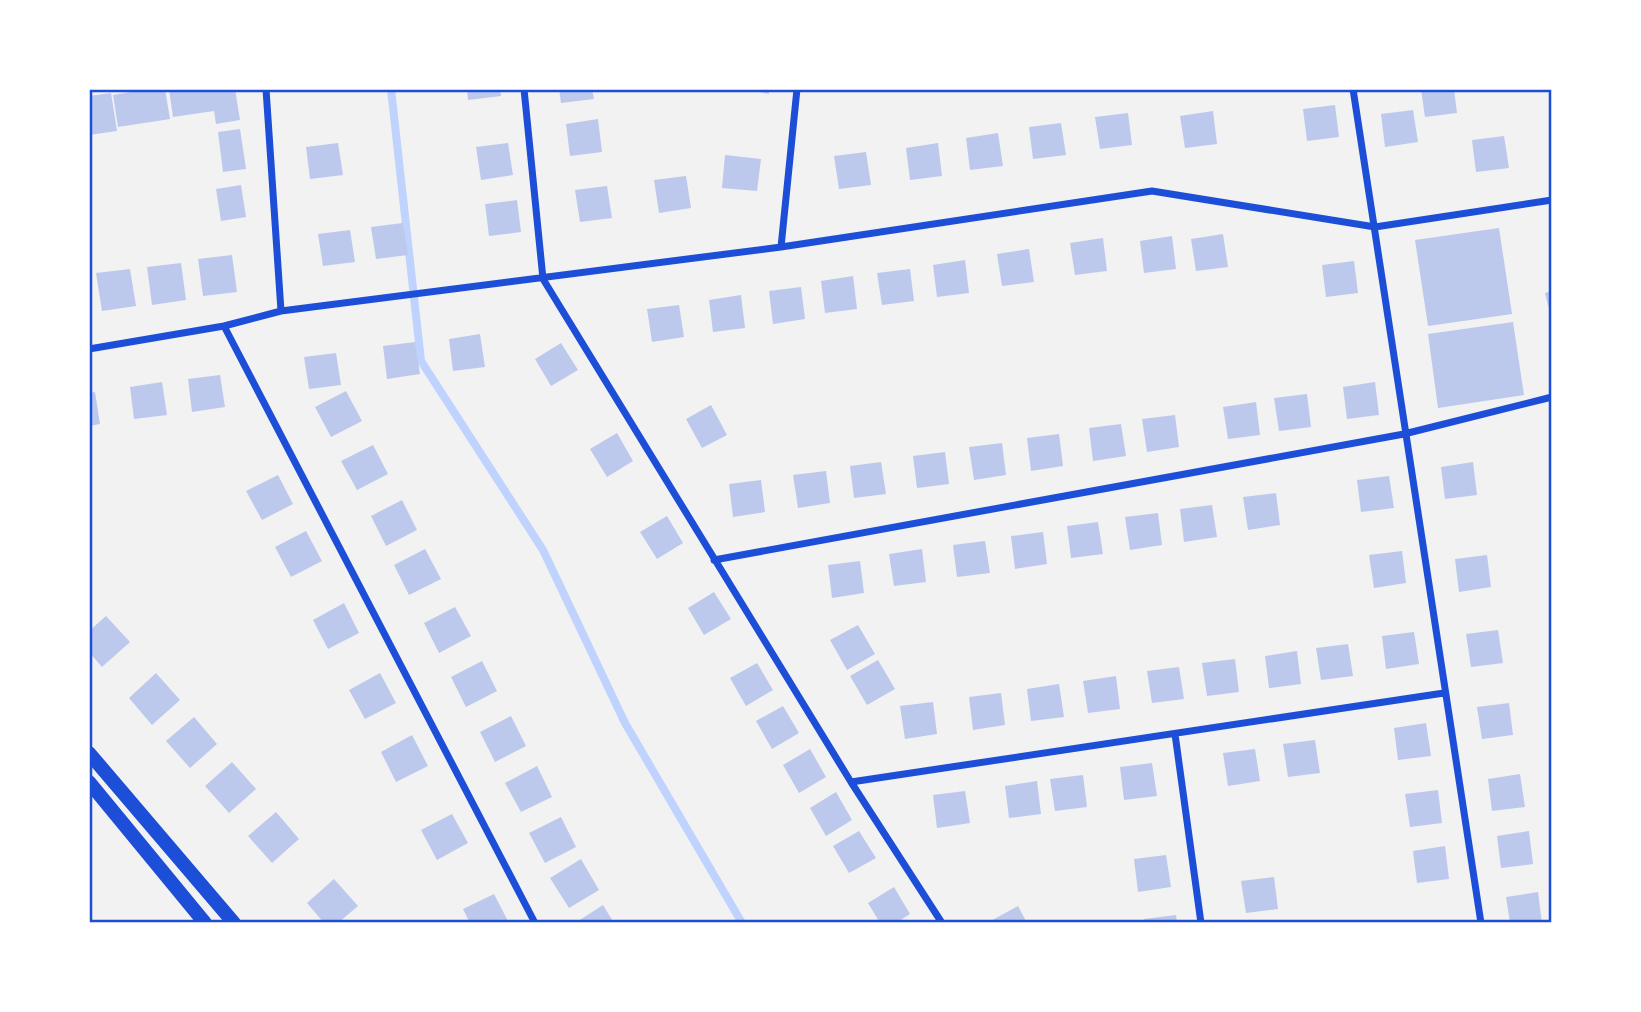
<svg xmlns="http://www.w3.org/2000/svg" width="1641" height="1012" font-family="'PT Sans Narrow',sans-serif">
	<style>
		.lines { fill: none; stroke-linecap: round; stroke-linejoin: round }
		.stream { stroke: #bfd3fe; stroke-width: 8 }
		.building { fill: #bdc9ec }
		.minor { stroke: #1d4ed8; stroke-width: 7 }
		.secondary { stroke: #1d4ed8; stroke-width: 14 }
		.neatline { fill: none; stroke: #1d4ed8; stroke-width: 2.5 }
	</style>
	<rect width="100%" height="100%" fill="#f2f2f2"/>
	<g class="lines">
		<path class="stream" d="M391,89l30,272 122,189 82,173 117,200"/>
	</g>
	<path class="building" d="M148,89h17l5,30 -52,8 -5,-32z
		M169,89h66l5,31 -24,4 -2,-13 -41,6z
		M467,89h33l1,7 -33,4z
		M559,89h33l2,10 -33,4z
		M743,89h26v5z
		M1421,89h33l3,24 -32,4z
		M111,93l6,38 -28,4v-39z
		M1335,105l4,32 -32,4 -4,-32z
		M1413,110l5,32 -33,5 -4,-33z
		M1213,111l4,33 -32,4 -5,-32z
		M1128,113l4,32 -32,4 -5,-32z
		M598,119l4,33 -32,4 -4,-32z
		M1061,123l5,32 -33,4 -4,-32z
		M240,129l6,40 -23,3 -5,-40z
		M998,133l5,33 -33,4 -4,-32z
		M1504,136l5,32 -33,4 -4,-32z
		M338,143l5,32 -33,4 -4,-32z
		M508,143l5,32 -32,5 -5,-33z
		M938,143l4,33 -32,4 -4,-32z
		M866,152l5,33 -32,4 -5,-33z
		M725,155l36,4 -4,32 -35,-3z
		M686,176l5,32 -32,5 -5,-33z
		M241,185l5,32 -25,4 -5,-32z
		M607,186l5,32 -32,4 -5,-32z
		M517,200l4,32 -32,4 -4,-32z
		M403,223l5,32 -32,4 -5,-32z
		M1499,228l13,86 -84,12 -13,-86z
		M350,230l5,32 -32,4 -5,-32z
		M1223,234l5,33 -32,4 -5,-32z
		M1172,236l4,33 -32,4 -4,-32z
		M1103,238l4,33 -32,4 -5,-32z
		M1029,249l5,33 -32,4 -5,-32z
		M232,255l5,37 -34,4 -5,-37z
		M965,260l4,33 -32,4 -4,-32z
		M1354,261l4,32 -32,4 -4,-32z
		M181,263l5,37 -34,5 -5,-38z
		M130,269l6,37 -34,5 -6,-38z
		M910,269l4,32 -32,4 -5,-32z
		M853,276l4,33 -32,4 -4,-32z
		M801,287l4,32 -32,5 -4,-33z
		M1552,291v26h-1l-6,-24z
		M741,295l4,33 -32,4 -4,-32z
		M679,305l5,32 -32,5 -5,-33z
		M1513,322l11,73 -86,13 -10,-74z
		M480,334l5,33 -32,4 -4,-32z
		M415,342l5,32 -33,5 -4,-33z
		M561,343l17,27 -27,16 -16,-27z
		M336,353l5,32 -32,4 -5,-32z
		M220,375l5,32 -33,5 -4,-33z
		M162,382l5,33 -33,4 -4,-32z
		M1375,382l4,33 -32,4 -4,-32z
		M346,391l16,30 -31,16 -16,-30z
		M95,392l5,32 -11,2v-33z
		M1307,394l4,33 -32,4 -5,-33z
		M1256,402l4,33 -32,4 -5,-32z
		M711,405l16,30 -25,13 -16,-29z
		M1175,415l4,32 -32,5 -5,-33z
		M1121,424l5,32 -33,5 -4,-33z
		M617,433l16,28 -26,16 -17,-28z
		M1059,434l4,32 -32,5 -4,-33z
		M1002,443l4,32 -32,5 -5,-33z
		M373,445l15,29 -31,16 -16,-29z
		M945,452l4,32 -32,4 -4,-32z
		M881,462l5,32 -32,4 -4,-32z
		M1473,462l4,33 -32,4 -4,-32z
		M826,471l4,32 -32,5 -5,-33z
		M278,475l15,29 -31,16 -16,-29z
		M1389,476l5,32 -33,4 -4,-32z
		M761,480l4,32 -32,5 -4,-33z
		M1276,493l4,32 -32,5 -5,-33z
		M402,500l15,30 -31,16 -15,-30z
		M1212,505l5,32 -33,5 -4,-33z
		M1158,513l4,32 -32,5 -5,-33z
		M667,516l16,27 -26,16 -17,-27z
		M1098,522l5,32 -32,4 -4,-32z
		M306,531l16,30 -31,16 -16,-30z
		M1043,532l4,32 -32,5 -4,-33z
		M985,541l5,32 -33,4 -4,-32z
		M425,549l16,30 -32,16 -15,-30z
		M922,549l4,33 -32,4 -5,-32z
		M1402,551l4,32 -32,5 -5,-33z
		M1487,555l4,32 -32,5 -4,-33z
		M860,561l4,32 -32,5 -4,-33z
		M714,592l17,27 -27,16 -16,-27z
		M344,603l15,30 -31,16 -15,-29z
		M455,607l16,29 -32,17 -15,-30z
		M106,616l24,26 -28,25 -13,-15v-21z
		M858,625l17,29 -28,16 -17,-30z
		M1498,630l5,33 -32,4 -5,-33z
		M1414,632l5,32 -33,5 -4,-33z
		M1348,644l5,32 -32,4 -5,-32z
		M1297,651l4,33 -32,4 -4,-32z
		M1235,659l4,33 -32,4 -5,-33z
		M878,660l17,29 -28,16 -17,-29z
		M482,661l15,30 -31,16 -15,-30z
		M757,663l16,27 -27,16 -16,-28z
		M1179,667l5,32 -32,4 -5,-32z
		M156,673l24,27 -28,25 -23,-27z
		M380,673l16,30 -31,16 -16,-29z
		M1116,676l4,33 -32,4 -5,-32z
		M1059,684l5,33 -33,4 -4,-32z
		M1001,693l4,32 -32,5 -4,-33z
		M933,702l4,32 -32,5 -5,-33z
		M1509,703l4,32 -31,4 -5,-32z
		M783,706l16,27 -27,16 -16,-28z
		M511,716l15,30 -31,16 -15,-30z
		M194,717l23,27 -27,24 -24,-27z
		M1426,723l5,33 -33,4 -4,-32z
		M412,735l16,31 -32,16 -15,-30z
		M1315,740l5,33 -32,4 -5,-33z
		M810,749l16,28 -27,16 -16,-28z
		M1255,749l5,32 -32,5 -5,-33z
		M232,762l24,27 -27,24 -24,-27z
		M1152,763l5,33 -33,4 -4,-33z
		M537,766l15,31 -31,15 -16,-29z
		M1520,774l5,33 -33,4 -4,-32z
		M1083,775l4,32 -32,4 -5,-32z
		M1037,781l4,33 -32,4 -4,-32z
		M1438,790l4,33 -32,4 -5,-33z
		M965,791l5,32 -33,5 -4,-33z
		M836,792l16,28 -26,16 -16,-28z
		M276,812l23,27 -27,24 -24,-27z
		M452,814l16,29 -31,17 -16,-30z
		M561,817l15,30 -31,16 -16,-30z
		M859,831l17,27 -27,15 -16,-27z
		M1529,831l4,33 -32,4 -4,-32z
		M1445,846l4,33 -32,4 -4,-32z
		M1166,855l5,32 -33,5 -4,-33z
		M581,859l18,31 -30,18 -19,-30z
		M1274,877l4,32 -32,4 -5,-32z
		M334,879l24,27 -20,17h-14l-17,-20z
		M894,887l16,27 -14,9h-16l-12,-20z
		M1538,892l4,31h-32l-4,-26z
		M494,894l15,29h-39l-7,-14z
		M603,905l11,18h-39z
		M1018,906l9,17h-40z
		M1176,915l1,8h-33v-4z"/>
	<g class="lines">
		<path class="minor" d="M266,89l15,222
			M524,89l19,190 308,503 91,141
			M1353,89l128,834
			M781,247l16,-158
			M224,326l311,597
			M89,349l135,-23 57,-15 500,-64 371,-56 223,36 177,-27
			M714,560l690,-126 148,-37
			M1175,734l26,189
			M851,782l593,-89"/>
		<path class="secondary" d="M89,753l145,170
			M89,782l116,141"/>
	</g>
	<rect width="1641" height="1012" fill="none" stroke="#ffffff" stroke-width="182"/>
	<rect x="91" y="91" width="1459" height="830" class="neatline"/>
</svg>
